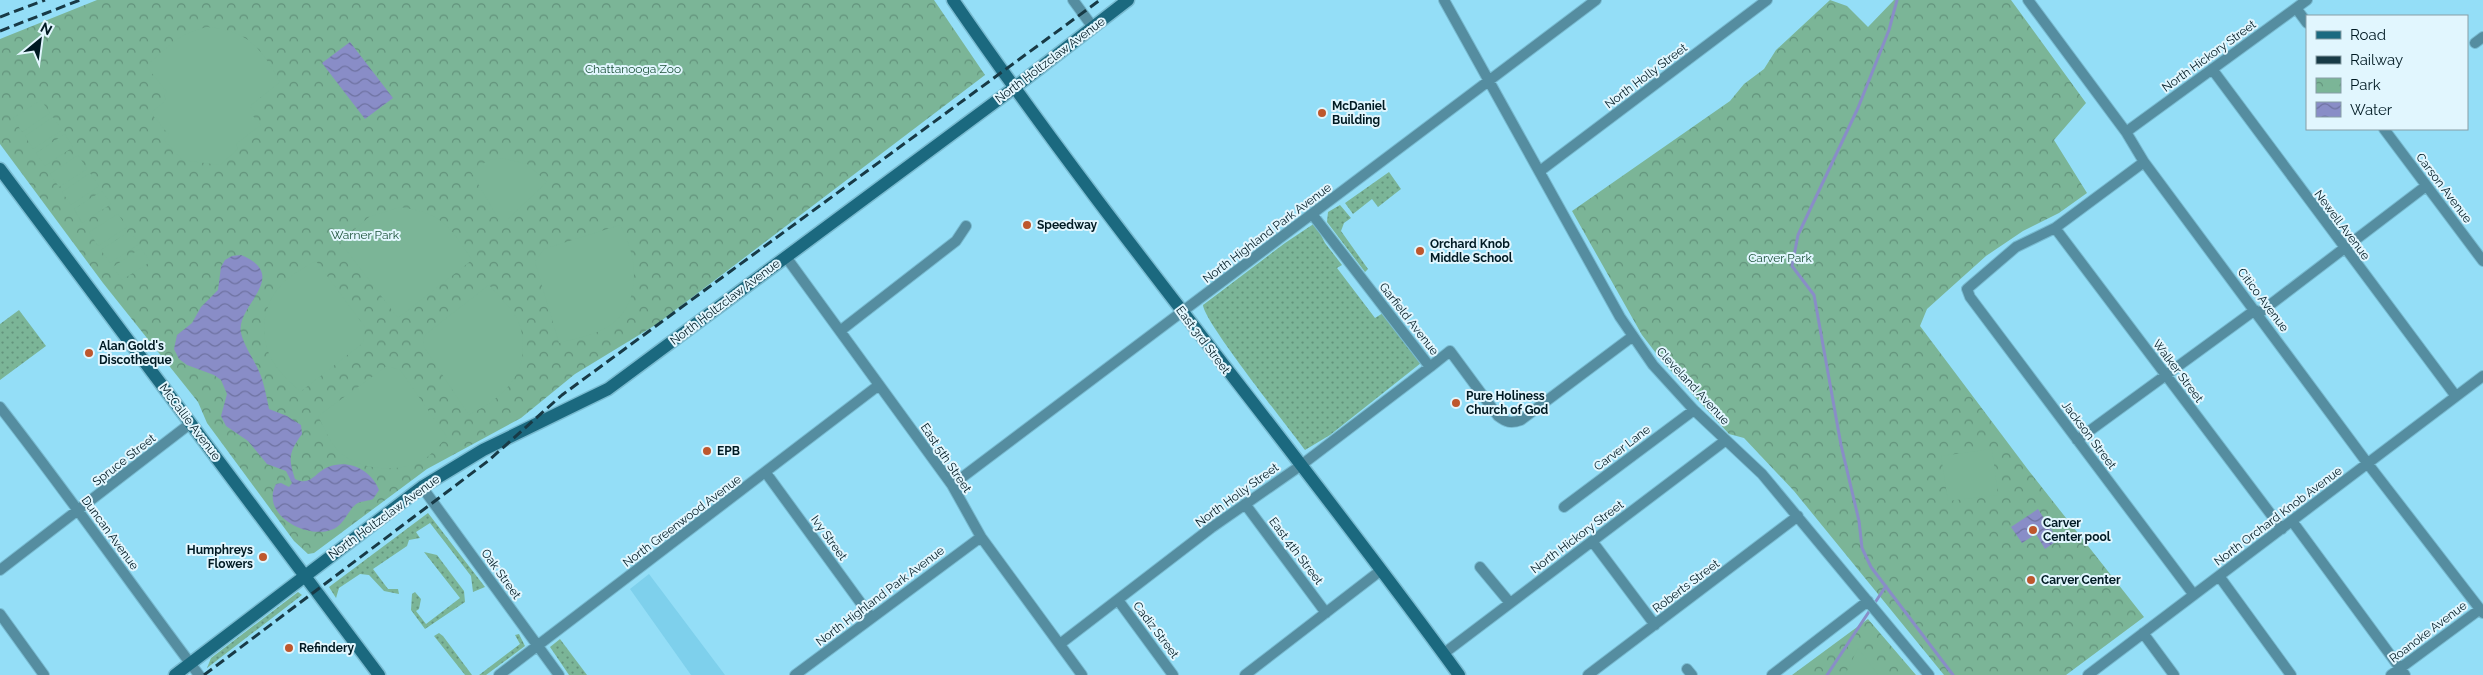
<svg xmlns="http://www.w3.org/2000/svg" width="2483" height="675" font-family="Raleway,sans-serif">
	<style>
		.built { fill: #7ed0ec }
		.grass { fill: url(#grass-dots) }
		.park { fill: url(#park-crowns) }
		.pitch { fill: #7bb597 }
		.water { fill: url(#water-waves) }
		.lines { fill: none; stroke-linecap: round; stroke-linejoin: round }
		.stream { stroke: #898dc7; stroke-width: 3 }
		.minor-casing { stroke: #79bbd1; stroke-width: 12 }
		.secondary-casing { stroke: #79bbd1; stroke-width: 15 }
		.minor { stroke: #558da0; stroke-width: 10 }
		.secondary { stroke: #1b697f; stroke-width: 12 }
		.rail { stroke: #183a46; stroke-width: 3; stroke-dasharray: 10 5; stroke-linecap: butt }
		.poi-dot { fill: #be572d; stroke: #e1f6fe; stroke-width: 2 }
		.labels { text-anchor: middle; stroke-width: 4; stroke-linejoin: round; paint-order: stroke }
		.street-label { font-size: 12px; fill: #001a23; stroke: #e1f6fe }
		.park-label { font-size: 12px; fill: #1c5139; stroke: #e1f6fe }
		.poi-label { font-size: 12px; font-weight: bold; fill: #001a23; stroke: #e1f6fe; text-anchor: start }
	</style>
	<defs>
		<pattern id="grass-dots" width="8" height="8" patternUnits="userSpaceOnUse" patternTransform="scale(1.25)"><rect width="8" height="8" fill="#7bb597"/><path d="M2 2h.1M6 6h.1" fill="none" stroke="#62927b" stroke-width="1.8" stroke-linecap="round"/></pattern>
		<pattern id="park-crowns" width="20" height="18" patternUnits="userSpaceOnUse" patternTransform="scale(1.25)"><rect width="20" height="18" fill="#7bb597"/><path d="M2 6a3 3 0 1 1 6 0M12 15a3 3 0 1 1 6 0" fill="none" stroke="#62927b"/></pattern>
		<pattern id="water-waves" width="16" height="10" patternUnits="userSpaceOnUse" patternTransform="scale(1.25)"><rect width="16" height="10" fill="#898dc7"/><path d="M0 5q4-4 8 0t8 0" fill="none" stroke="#6e72a1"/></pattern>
	</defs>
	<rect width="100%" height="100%" fill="#94def7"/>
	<path class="built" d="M649,574l76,101h-34l-61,-86z"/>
	<path class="grass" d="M1389,172l12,17 -23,18 -6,-8 -19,15 -8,-11z
		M1340,205l11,13 -7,5 -3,8 27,38 -3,3 -38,-50 1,-10z
		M1315,223l10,20 17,22 -5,3 38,50 8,-5 38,50 -91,72 -25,15c-16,-22 -101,-128 -102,-145l82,-62z
		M19,310l27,36 -46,34v-56z
		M428,513l57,74 -12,5 -2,-16 -41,-53 -14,9 4,6 -11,2 -2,6 -34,23 15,20h10l1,5 -15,-3 -15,-16 -9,-1 -21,14 -3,10 -7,-11z
		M424,552l13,3 27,36 1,11 -40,27 -14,-19 1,-16 3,-2 6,7 -2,10 -3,2 10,13 34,-26z
		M298,592l4,3 -95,73 4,-10z
		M439,633l4,3 29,39h-7l-31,-39z
		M519,634l6,12 -39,29h-7l41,-31 -5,-9z
		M560,639l27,36h-18l-19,-28z"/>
	<path class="park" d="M97,0h837l51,75 -328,249 -82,50 -54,44 -94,51 -113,84 -6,1 -14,-13 -87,-118 -9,-21 -95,-119 -103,-139v-105z
		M1830,0l17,6 21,21 26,-27h117l75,103 -32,37 33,53 -28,20 -36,18 -37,25 -59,53 -7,17 109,145 115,146 -78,58h-122l-150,-184 -50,-53 -15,-4 -67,-73 -20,-26 -70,-124 158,-110 14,-17 20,-15 12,-19z
		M1868,619l48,56h-124z"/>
	<path class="pitch" d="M207,27c42,4 53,20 73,55l-30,24 5,6 -3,3 9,10 -25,19 2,5 -18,16 -38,-5 -18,-20 5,-5 -18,-22 15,-13 -2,-5 3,-3 -21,-26c24,-20 29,-31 61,-39z
		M41,100l9,13 -28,19 -9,-14z
		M53,117l9,13 -29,19 -8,-13z
		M65,134l8,13 -28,19 -9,-13z
		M78,155l9,14 -28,18 -9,-13z
		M501,158l26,6 20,18 -40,38h-8l-29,-50 20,-10z
		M90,173l9,13 -28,19 -9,-13z
		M102,191l9,13 -29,19 -8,-14z
		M400,207c42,6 50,19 72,53l-74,58 -58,-76 29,-25z
		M118,214l9,13 -29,19 -9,-14z
		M620,225c19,32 23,84 -16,104 -14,7 -30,10 -45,14l-24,-81 9,-13z
		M130,231l9,13 -29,19 -9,-13z
		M141,248l9,14 -28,18 -9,-13z
		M316,261l49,66 -2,16 -63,49c-9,-10 -20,-18 -26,-29 -16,-24 -12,-57 7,-78 10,-11 23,-17 35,-24z
		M489,285c8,10 21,20 27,32 6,10 7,22 7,33 -2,33 -27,51 -54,65l-45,-68 -1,-7 3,-6z
		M387,366l13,4 47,67c-7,7 -14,16 -22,22 -23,14 -61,12 -82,-4 -12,-9 -18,-26 -25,-39z
		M1992,449l6,46 -50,6 -7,-45z
		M1858,648l20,27h-33z"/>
	<path class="water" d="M350,42l43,56 -28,21 -43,-56z
		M241,255c51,21 -6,51 0,78 4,16 16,30 21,46 3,10 5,20 7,30l18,7 14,9 1,9c-13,18 -14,24 -7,45 16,8 20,-7 33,-12 21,-8 43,3 51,23l-6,9c-4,2 -11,2 -15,4 -10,5 -13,23 -27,27 -26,9 -71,-16 -55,-46l5,-1 8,4 3,-4 -6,-12 -19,-7 -19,-23 -22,-15 -5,-10 6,-22 -6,-14 -7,-5 -27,-10 -8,-6 -5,-10 3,-14 15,-12 9,-16 17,-17 3,-23 4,-7 7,-4z
		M2038,509l20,31 -13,9 -9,-15 -14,9 -11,-16z"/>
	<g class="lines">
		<path class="stream" d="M1897,0l-8,30 -31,78 -60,127 -6,31 22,29 27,150 18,76 3,27 9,19 82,108
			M1827,675l59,-89"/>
		<g class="minor-casing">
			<path id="minor" d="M1073,0l19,26
				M1444,0l176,317 33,48 41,45 68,64 167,201
				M2028,0l98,132 18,30 224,302 115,149
				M2296,8l11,15
				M2475,43l8,-6
				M2212,69l243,326
				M2384,129l99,132
				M2126,132l181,-132
				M2144,162l-89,66 -39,19 -49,42 3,8 224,298
				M1540,171l227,-171
				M1312,214l118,153 20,-16 48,65c8,6 13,8 23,4l112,-84
				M2055,228l227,301
				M786,257l166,228 29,52 101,138
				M2258,314l168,-128
				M840,331l116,-90 10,-15
				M0,407c68,87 132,179 199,268
				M2077,440l178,-130
				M766,473l105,144
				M952,485l644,-485
				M422,487l137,188
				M1245,504l81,109
				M1564,507l130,-97
				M2292,521l113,154
				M1592,541l63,84
				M1480,567l30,36
				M0,570l191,-147
				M2219,576l72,99
				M1118,600l55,75
				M0,614l44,61
				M2143,633l31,42
				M1060,644l151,-116 89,-62 130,-99
				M1443,654l283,-214
				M1687,669l5,6
				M499,675l380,-290
				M795,675l186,-138
				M1245,675l135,-104
				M1588,675l210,-159
				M1772,675l96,-74
				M2088,675l395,-299
				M2391,675l88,-65"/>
		</g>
		<g class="secondary-casing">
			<path id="secondary" d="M953,0c159,232 341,447 506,675
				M0,169l379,506
				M175,675l247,-188 61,-37 125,-61 406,-301 114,-88"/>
		</g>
		<use href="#minor" class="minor"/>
		<use href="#secondary" class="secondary"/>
		<path class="rail" d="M0,17l45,-17
			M0,31l80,-31
			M204,675l284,-214 74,-66 538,-395"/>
	</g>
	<g class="poi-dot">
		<circle cx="1322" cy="113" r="5"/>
		<circle cx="1027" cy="225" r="5"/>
		<circle cx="1420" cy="251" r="5"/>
		<circle cx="89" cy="353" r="5"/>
		<circle cx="1456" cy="403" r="5"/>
		<circle cx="707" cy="451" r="5"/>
		<circle cx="2033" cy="530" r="5"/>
		<circle cx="263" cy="557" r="5"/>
		<circle cx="2031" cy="580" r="5"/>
		<circle cx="289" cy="648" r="5"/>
	</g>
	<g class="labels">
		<g class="street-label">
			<text transform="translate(2209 56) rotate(-36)" y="4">North Hickory Street</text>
			<text transform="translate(1050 60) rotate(-37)" y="4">North Holtzclaw Avenue</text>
			<text transform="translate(1646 76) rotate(-37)" y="4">North Holly Street</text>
			<text transform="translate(2444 188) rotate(53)" y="4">Carson Avenue</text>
			<text transform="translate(2342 225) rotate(53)" y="4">Newell Avenue</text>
			<text transform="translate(1267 233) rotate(-37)" y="4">North Highland Park Avenue</text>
			<text transform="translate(2263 300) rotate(53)" y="4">Citico Avenue</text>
			<text transform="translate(725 302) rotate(-37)" y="4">North Holtzclaw Avenue</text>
			<text transform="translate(1409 319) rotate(52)" y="4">Garfield Avenue</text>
			<text transform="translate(1203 340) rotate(53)" y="4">East 3rd Street</text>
			<text transform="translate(2178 371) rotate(53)" y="4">Walker Street</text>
			<text transform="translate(1693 386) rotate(47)" y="4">Cleveland Avenue</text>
			<text transform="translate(190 422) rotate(53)" y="4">McCallie Avenue</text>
			<text transform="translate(2089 435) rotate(53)" y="4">Jackson Street</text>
			<text transform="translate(1622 448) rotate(-37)" y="4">Carver Lane</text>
			<text transform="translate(946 458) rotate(56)" y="4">East 5th Street</text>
			<text transform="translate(124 460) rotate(-38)" y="4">Spruce Street</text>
			<text transform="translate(1237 495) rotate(-36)" y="4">North Holly Street</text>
			<text transform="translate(2278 516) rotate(-37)" y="4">North Orchard Knob Avenue</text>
			<text transform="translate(384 517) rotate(-36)" y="4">North Holtzclaw Avenue</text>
			<text transform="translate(682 521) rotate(-37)" y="4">North Greenwood Avenue</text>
			<text transform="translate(110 533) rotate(54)" y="4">Duncan Avenue</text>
			<text transform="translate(1577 537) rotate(-37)" y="4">North Hickory Street</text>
			<text transform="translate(829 538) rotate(54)" y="4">Ivy Street</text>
			<text transform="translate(1296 551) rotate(53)" y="4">East 4th Street</text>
			<text transform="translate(501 574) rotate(54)" y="4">Oak Street</text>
			<text transform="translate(1686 586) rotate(-37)" y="4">Roberts Street</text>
			<text transform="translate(880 596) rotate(-37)" y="4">North Highland Park Avenue</text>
			<text transform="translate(1156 630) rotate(53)" y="4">Cadiz Street</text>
			<text transform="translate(2428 632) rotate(-37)" y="4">Roanoke Avenue</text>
		</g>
		<g class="park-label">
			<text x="633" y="73">Chattanooga Zoo</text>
			<text x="365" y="239">Warner Park</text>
			<text x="1780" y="262">Carver Park</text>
		</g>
		<g class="poi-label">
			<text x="1332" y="110">McDaniel<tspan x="1332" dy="14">Building</tspan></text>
			<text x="1037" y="229">Speedway</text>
			<text x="1430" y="248">Orchard Knob<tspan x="1430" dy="14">Middle School</tspan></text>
			<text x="99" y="350">Alan Gold's<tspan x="99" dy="14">Discotheque</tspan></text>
			<text x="1466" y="400">Pure Holiness<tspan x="1466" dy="14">Church of God</tspan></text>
			<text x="717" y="455">EPB</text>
			<text x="2043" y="527">Carver<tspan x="2043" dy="14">Center pool</tspan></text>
			<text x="253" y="554" text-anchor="end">Humphreys<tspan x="253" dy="14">Flowers</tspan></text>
			<text x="2041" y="584">Carver Center</text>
			<text x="299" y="652">Refindery</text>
		</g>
	</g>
	<rect x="2306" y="15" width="162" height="115" fill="#e1f6fe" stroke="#879ea6"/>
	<rect x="2316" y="31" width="25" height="8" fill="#1b697f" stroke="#879ea6"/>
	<text x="2350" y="40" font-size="15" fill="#001a23">Road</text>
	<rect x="2316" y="56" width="25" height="8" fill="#183a46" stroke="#879ea6"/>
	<text x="2350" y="65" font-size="15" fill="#001a23">Railway</text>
	<rect x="2316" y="78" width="25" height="15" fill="url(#park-crowns)" stroke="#879ea6"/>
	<text x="2350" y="90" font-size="15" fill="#001a23">Park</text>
	<rect x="2316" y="102" width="25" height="15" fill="url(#water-waves)" stroke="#879ea6"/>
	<text x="2350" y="115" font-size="15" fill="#001a23">Water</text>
	<g transform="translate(40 40) rotate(29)" stroke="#e1f6fe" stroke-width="4" paint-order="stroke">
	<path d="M0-4L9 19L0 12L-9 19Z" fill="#001a23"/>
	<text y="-8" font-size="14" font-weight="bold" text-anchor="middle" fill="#001a23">N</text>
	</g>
</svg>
